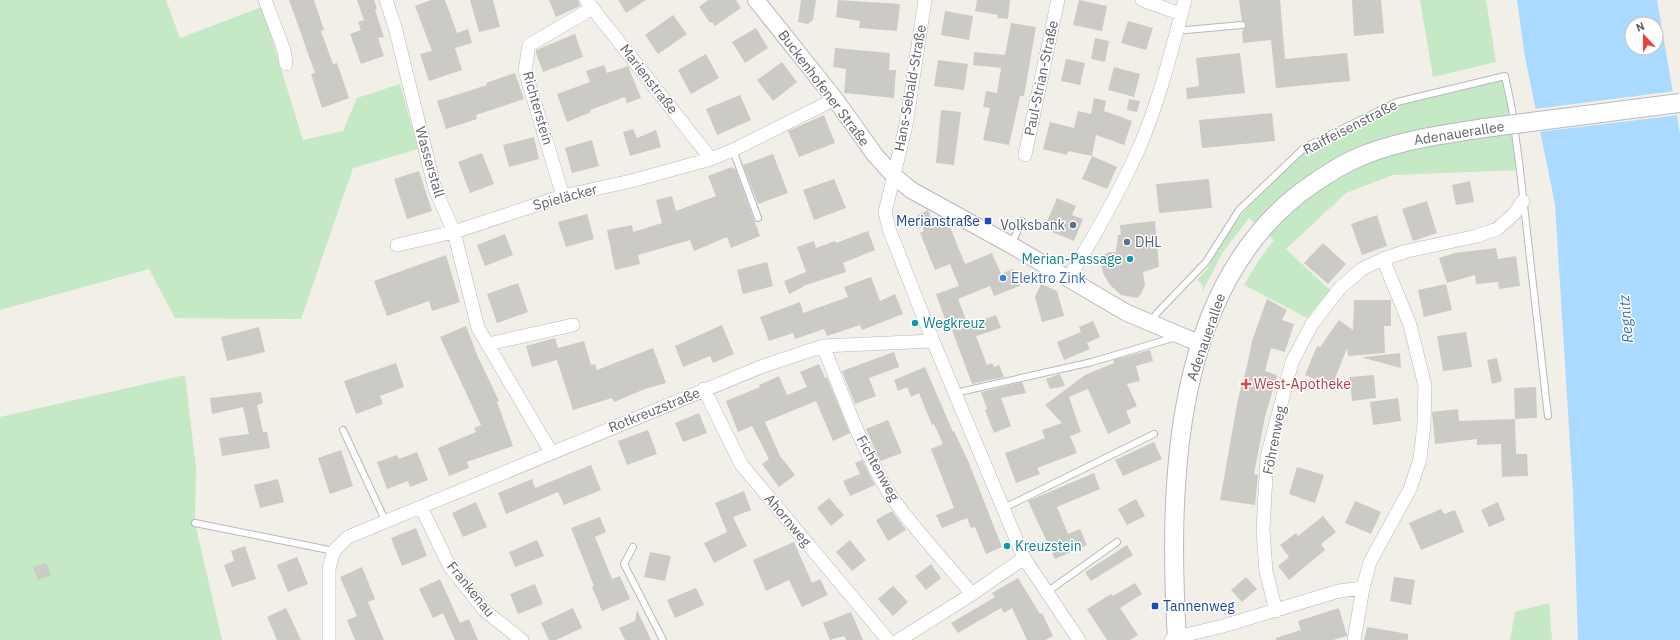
<svg xmlns="http://www.w3.org/2000/svg" width="1680" height="640" font-family="'IBM Plex Sans',sans-serif">
	<style>
		.green { fill: #c5e8c5 }
		.water { fill: #aadaff; fill-rule: evenodd }
		.pier { fill: #f1efe8 }
		.building { fill: #cccac5 }
		.lines { fill: none; stroke-linecap: round; stroke-linejoin: round }
		.service-casing { stroke: #b5b8bc; stroke-width: 8 }
		.minor-casing { stroke: #b5b8bc; stroke-width: 14 }
		.tertiary-casing { stroke: #b5b8bc; stroke-width: 18 }
		.secondary-casing { stroke: #b6babf; stroke-width: 20 }
		.service { stroke: #fff; stroke-width: 6 }
		.minor { stroke: #fff; stroke-width: 13 }
		.tertiary { stroke: #fff; stroke-width: 16 }
		.secondary { stroke: #fff; stroke-width: 18 }
		.secondary-bridge-casing { stroke: #b6babf; stroke-width: 20; stroke-linecap: butt }
		.secondary-bridge { stroke: #fff; stroke-width: 18 }
		.transit-dot { fill: #1a4fb4; stroke: #fff; stroke-width: 1.5 }
		.service-dot { fill: #5c6f8a; stroke: #fff; stroke-width: 1.5 }
		.culture-dot { fill: #0f9aa8; stroke: #fff; stroke-width: 1.5 }
		.shop-dot { fill: #3f7fe0; stroke: #fff; stroke-width: 1.5 }
		.health-dot { fill: #e0444e; stroke: #fff; stroke-width: 1.5 }
		.labels { text-anchor: middle; stroke-width: 3; stroke-linejoin: round; paint-order: stroke }
		.street-label { font-size: 14px; fill: #5f6368; stroke: #fff }
		.transit-label { font-size: 14px; fill: #164399; stroke: #fff; text-anchor: end }
		.service-label { font-size: 14px; fill: #4e5e75; stroke: #fff; text-anchor: end }
		.culture-label { font-size: 14px; fill: #0d838f; stroke: #fff; text-anchor: start }
		.shop-label { font-size: 14px; fill: #366cbe; stroke: #fff; text-anchor: start }
		.health-label { font-size: 14px; fill: #be3a42; stroke: #fff; text-anchor: start }
		.water-label { font-size: 15px; font-style: italic; fill: #4174aa; stroke: #fff }
	</style>
	<rect width="100%" height="100%" fill="#f1efe8"/>
	<path class="green" d="M0,0h166l14,38 82,-31 41,133 40,-9 14,-33 43,-14 18,65 -65,19 -52,151 -126,-1 -26,-49 -149,41z
		M1420,0h66l10,62 -63,15z
		M1505,76l15,94 -127,5 -47,18 -60,56 44,41 -23,28 -63,-33 15,-25 15,-20 -25,-22 -26,34 -21,40 1,-7 -6,-5 10,-11 19,-33 17,-23 62,-66 92,-45z
		M185,375l11,92 -1,56 27,117h-222v-223z
		M1549,603l3,37h-42l5,-28z"/>
	<path class="water" d="M1517,0h140l23,134v506h-102l-5,-147 -18,-289 -30,-147zM1632,24h24v24h-24z"/>
	<path class="pier" d="M1675,91l4,24 -141,17 -4,-23z"/>
	<path class="building" d="M289,0h25l10,30 -3,1 12,33 4,-1 12,35 -27,10 -11,-34 4,-1z
		M357,0h17l3,9 -2,1 9,27 -6,1 6,18 -23,8 -11,-30 11,-4 -3,-8 6,-2z
		M431,0h14l12,33 11,-4 4,14 -17,5 7,22 -33,11 -9,-27 12,-3 -17,-45z
		M470,0h23l7,27 -21,5z
		M549,0h29l2,6 -24,11z
		M618,0h28l-20,13z
		M708,0h28l5,8 -26,18 -3,-4 -2,1 -11,-16z
		M801,0h15l-3,20 -5,4 -10,-2z
		M838,0l62,4 -3,27 -38,-3 1,-7 -24,-4z
		M977,0h33l-2,19 -11,-1 1,-3 -23,-4z
		M1079,0l28,6 -5,25 -29,-6z
		M1239,0h41l5,59 62,-6 3,28 -74,7 -5,-48 -28,3 -1,-11 4,-7 -1,-3 -3,-1z
		M1352,0h29l3,33 -30,3z
		M945,11l28,5 -4,24 -28,-5z
		M673,15l14,19 -29,20 -13,-19z
		M1128,21l25,7 -7,22 -25,-7z
		M1011,23l25,4 -12,69h-4l-11,49 -26,-5 7,-32 -7,-1 3,-16 11,2 4,-25 -28,-3 1,-13 31,3z
		M756,28l12,20 -23,15 -13,-21z
		M575,34l8,23 -40,15 -7,-19v-3z
		M1095,38l14,3 -4,21 -14,-3z
		M835,48l55,5 -1,17h7l-2,28 -50,-5 2,-24 -13,-2z
		M1240,53l5,40 -58,6 -1,-11 13,-2 -3,-28z
		M706,54l13,24 -28,16 -13,-24z
		M1066,59l19,4 -5,22 -19,-4z
		M938,60l30,4 -4,26 -30,-4z
		M782,62l15,20 -24,19 -16,-21z
		M604,65l3,8 21,-7 13,32 -14,5 -2,-6 -35,13 1,2 -24,10 -10,-28 33,-12 -4,-11z
		M1114,67l26,7 -6,23 -26,-7z
		M515,73l9,26 -48,16 1,4 -31,10 -9,-28 50,-16 -1,-2z
		M740,95l11,25 -34,15 -11,-26z
		M1094,98l12,3 -2,10 28,10 -8,24 -28,-10 -4,21 -24,-5 -1,4 -24,-6 7,-27 24,6 4,-17 13,3z
		M1129,99l11,2 -3,11 -10,-2z
		M941,110l20,2 -7,53 -18,-2z
		M1272,113l3,28 -73,7 -3,-28z
		M824,115l11,28 -36,14 -11,-26z
		M633,129l4,9 19,-8 5,17 -31,9 -7,-24z
		M534,137l5,22 -30,8 -6,-22z
		M592,140l7,26 -27,7 -7,-25z
		M482,153l12,31 -24,9 -12,-31z
		M773,154l15,39 -30,11 -15,-39z
		M1092,156l25,11 -10,22 -25,-10z
		M732,167l1,2 2,-1 25,68 -29,12 -4,-11 -33,14 -4,-11 -52,15 2,9 -25,6 -8,-40 25,-5 1,7 29,-9 -6,-23 16,-4 4,15 40,-15 -8,-20z
		M419,171l13,40 -25,8 -13,-40z
		M834,179l12,29 -32,12 -11,-30z
		M1209,179l3,29 -53,5 -3,-29z
		M1470,181l4,21 -18,3 -4,-20z
		M1057,198l19,8 -4,9 11,4 -9,22 -22,-9 2,-4 -8,-4z
		M1427,201l10,32 -24,8 -11,-32z
		M928,210l7,17 13,-5 17,42 27,-11 9,21 12,-5 7,17 -26,10 -4,-10 -32,13 10,26 28,-10 5,13 -25,8 11,29 5,-2 2,4 5,-2 5,12 -32,7 -23,-62h-3l-10,-28 23,-8 -9,-22 -15,6 -15,-37 4,-2 -6,-16z
		M587,214l7,25 -28,8 -8,-25z
		M1377,215l10,31 -25,9 -11,-31z
		M1155,221l4,46 -16,5 2,13 -4,9 -4,4 -16,-3 -11,-10 -7,-12 -2,-10 3,-8 5,-3h7l2,-17h3l-1,-10z
		M868,231l7,19 -32,13 3,9 -43,14v1l-14,7 -5,-13 22,-9 -9,-25 17,-6 2,7 19,-7 1,2z
		M505,234l8,21 -28,11 -8,-21z
		M1323,243l23,21 -18,20 -24,-21z
		M1496,248l2,11 18,-3 4,30 -21,3 -1,-7 -22,2 -1,-9 -28,8 -8,-25 16,-5z
		M446,255l14,47 -28,9 -3,-10 -42,15 -13,-35z
		M767,262l6,24 -30,8 -6,-24z
		M871,277l9,24 15,-7 8,20 -41,16 -2,-5 -33,11 -3,-7 -29,10 -2,-6 -24,8 -9,-24 40,-15 3,11 45,-16 -4,-10z
		M518,283l10,29 -31,11 -10,-29z
		M1041,284l16,7 7,25 -22,6 -7,-25z
		M1446,284l6,26 -28,7 -6,-27z
		M1267,299l20,11 -5,10 12,4 -9,28 -14,-4 -6,23 12,4 -12,42 -11,57 4,1 -3,30 -35,-5 18,-101 9,-33 5,-25z
		M1354,300h37v26h-7l1,27 -37,3 -1,-8 -15,38 -27,-11 12,-29 3,1 19,-27 14,10z
		M1093,321l7,16 -13,6 3,6 -26,11 -7,-18 24,-10 -2,-5z
		M722,325l12,29 -21,9 -3,-7 -27,11 -8,-21z
		M466,326l12,31 21,44 -2,1 16,44 -46,16 2,6 -20,8 -11,-28 38,-16 -2,-4 7,-3 -41,-88z
		M259,327l6,25 -38,9 -6,-24z
		M1466,332l6,35 -29,4 -6,-35z
		M555,338l3,10 26,-7 7,24 4,-1 2,6 56,-22 13,35 -21,6 -31,13 -2,-4 -39,12 -16,-50 -25,7 -6,-21z
		M1150,350l3,11 -17,5 4,15 -13,3 10,22 -11,5 5,12 -23,11 -20,-45 -19,8 12,35 -11,4 7,17 -40,15 3,6 -24,9 -11,-30 40,-15 -3,-8 20,-7 -17,-18 40,-30 29,-12 -1,-3z
		M894,352l5,15 -30,11 7,18 -21,8 -13,-33z
		M1400,353l1,15 -37,-10v-1z
		M1497,358l5,23 -10,3 -5,-24z
		M396,363l8,24 -24,9 3,8 -27,10 -12,-33z
		M819,364l6,14 2,-1 23,56 -17,8 -17,-40 -51,21 15,34 15,19 -16,12 -17,-23 7,-5 -17,-33 -14,6 -12,-31 34,-14 -1,-2 20,-9 8,19 20,-8 -7,-15z
		M925,367l28,65 1,-1 15,32 33,84 -16,7 -11,-27 -4,1 -4,-10 -25,10 -6,-13 18,-7 -23,-59 12,-5 -9,-20 -2,1 -13,-32 -8,4 -4,-10 -9,4 -4,-11z
		M1060,374l5,12 -15,3 -4,-10z
		M1374,375l2,23 -24,3 -2,-24z
		M1022,382l4,11 -25,5 10,28 -17,7 -9,-23 2,-1 -6,-17z
		M1536,387l1,31 -22,1 -1,-31z
		M261,392l2,11 -6,2 6,27h4l3,16 -48,8 -3,-18 30,-4 -6,-27 -31,7 -2,-16z
		M1398,398l3,23 -28,4 -3,-23z
		M1458,409l1,12 56,-2 1,35h11l1,22 -26,1 -1,-33 -24,1v-6l-42,5 -3,-32z
		M699,413l8,20 -24,9 -8,-19z
		M888,420l14,33 -22,8 -14,-32z
		M648,430l9,24 -30,11 -9,-24z
		M1154,442l8,17 -39,17 -8,-16z
		M341,450l12,36 -23,8 -12,-36z
		M417,452l11,28 -18,7 -2,-6 -21,8 -10,-27 20,-7 2,4z
		M862,460l13,25 -25,11 -7,-15 17,-7 -5,-11z
		M591,465l10,25 -37,15 -6,-13 -52,22 -8,-21 34,-14 3,9z
		M1297,467l27,8 -9,28 -26,-9z
		M1094,473l6,16 -43,18 11,27 12,-5 7,16 -32,14 -27,-58z
		M278,479l6,23 -24,6 -6,-23z
		M744,491l7,19 -18,7 14,29 -33,17 -10,-20 23,-11 -12,-29z
		M829,498l15,17 -13,11 -14,-18z
		M1136,499l9,17 -18,9 -9,-16z
		M1355,501l26,11 -10,22 -26,-11z
		M476,502l11,25 -24,10 -11,-24z
		M1498,502l7,18 -16,7 -8,-17z
		M1441,509l3,5 11,-4 9,22 -43,18 -12,-27z
		M892,511l14,19 -18,11 -12,-21z
		M1323,516l13,16 -15,12 4,6 -36,30 -11,-14 11,-9 -9,-12 16,-12 2,3z
		M600,517l6,15 -11,5 17,42 8,-3 10,23 -28,12 -10,-24 2,-1 -23,-58z
		M416,528l11,28 -25,10 -11,-28z
		M537,540l7,16 -29,11 -6,-15z
		M850,540l16,20 -14,11 -16,-19z
		M794,542l18,41 8,-4 8,16 -26,12 -13,-27 -23,11 -13,-31z
		M1127,545l6,10 -42,26 -6,-9z
		M245,546l11,33 -24,8 -8,-22 10,-4 -3,-10z
		M650,552l21,4 -6,25 -21,-4z
		M297,557l11,27 -20,8 -11,-27z
		M46,563l5,12 -13,5 -5,-13z
		M931,564l10,14 -15,12 -11,-14z
		M362,567l13,32 -7,3 16,38h-29l-8,-20 10,-4 -17,-39z
		M1246,577l11,12 -15,13 -11,-12z
		M1394,577l21,3 -4,25 -21,-4z
		M1018,578l22,36 2,-1 11,23 -8,4h-18l-15,-32 -8,5 -3,-5 -43,25 -7,-10 44,-26 -3,-4z
		M440,579l20,44 9,-4 9,21h-23l-12,-27 -10,5 -14,-29z
		M1135,583l7,11 -22,14 18,27 -8,5h-23l-20,-31 24,-15 2,2z
		M535,584l8,20 -25,10 -8,-20z
		M893,586l15,16 -15,14 -15,-17z
		M696,588l8,17 -29,13 -8,-18z
		M286,608l15,32h-24l-10,-23z
		M573,608l9,20 -26,12h-7l-8,-17z
		M1339,608l8,28 -14,4h-57v-2l25,-8 -3,-9z
		M637,610l14,30h-26l-6,-12 16,-7z
		M851,612l12,28h-17l-2,-4 -14,4 -7,-17z
		M1367,627l41,7v6h-44z"/>
	<g class="lines">
		<g class="service-casing">
			<path id="service" d="M1177,28l9,2 56,-5
				M733,150l25,68
				M1011,245l11,-24
				M1151,322l6,-9 49,-51 33,-52 66,-63 92,-45 108,-26 7,33 8,61 28,246
				M955,393l137,-31 84,-25
				M343,430l43,92
				M1002,509l152,-75
				M195,523l139,28
				M633,547l-9,17 39,76
				M1047,592l70,-50"/>
		</g>
		<g class="minor-casing">
			<path id="minor" d="M265,0l19,50 2,14
				M386,0l9,27 40,162 19,43 24,96 73,124
				M586,0l125,159
				M925,0l-19,125 -21,87 4,17 44,112 91,217 55,82
				M1142,0l39,14
				M1025,155l33,-155
				M563,196l-38,-125 4,-26 64,-37
				M397,245l57,-13 109,-36 68,-15 80,-22 22,-9 102,-51
				M1068,279c26,-42 51,-86 71,-131 20,-46 33,-99 46,-148
				M488,344l85,-19
				M823,346c20,49 38,102 66,147 24,36 56,68 83,101
				M704,389l37,75 147,176
				M421,507l29,60 35,44 37,29
				M1363,588l7,-26 40,-73 10,-30 4,-35 1,-38 -15,-61 -27,-66
				M1276,611l-10,-40 -3,-41 4,-73 25,-95 20,-38 28,-36 22,-19 21,-10 24,-8 70,-15 20,-7 17,-15 9,-13
				M329,640v-72l5,-17 14,-14 415,-171 60,-20 110,-5
				M899,640l73,-46 52,-36
				M1171,640l6,-3 46,-11 116,-35 24,-3 -9,52"/>
		</g>
		<g class="tertiary-casing">
			<path id="tertiary" d="M756,0l79,99 40,56 18,20 18,15 100,55 116,68 74,31"/>
		</g>
		<g class="secondary-casing">
			<path id="secondary" d="M1177,640c-9,-154 -6,-361 137,-457 16,-11 32,-21 50,-28 38,-15 80,-21 120,-27"/>
		</g>
		<use href="#service" class="service"/>
		<use href="#minor" class="minor"/>
		<use href="#tertiary" class="tertiary"/>
		<use href="#secondary" class="secondary"/>
		<g class="secondary-bridge-casing">
			<path id="secondary-bridge" d="M1484,128l196,-25"/>
		</g>
		<use href="#secondary-bridge" class="secondary-bridge"/>
	</g>
	<g class="transit-dot">
		<rect x="984" y="217" width="8" height="8" rx="2"/>
		<rect x="1151" y="602" width="8" height="8" rx="2"/>
	</g>
	<g class="service-dot">
		<circle cx="1073" cy="225" r="4"/>
		<circle cx="1127" cy="242" r="4"/>
	</g>
	<g class="culture-dot">
		<circle cx="1130" cy="259" r="4"/>
		<circle cx="915" cy="323" r="4"/>
		<circle cx="1007" cy="546" r="4"/>
	</g>
	<circle class="shop-dot" cx="1003" cy="278" r="4"/>
	<path class="health-dot" d="M1244 378h4v4h4v4h-4v4h-4v-4h-4v-4h4z"/>
	<g class="labels">
		<g class="street-label">
			<text transform="translate(1041 78) rotate(-78)" y="5">Paul-Strian-Straße</text>
			<text transform="translate(649 79) rotate(52)" y="5">Marienstraße</text>
			<text transform="translate(824 88) rotate(53)" y="5">Buckenhofener Straße</text>
			<text transform="translate(910 88) rotate(-80)" y="5">Hans-Sebald-Straße</text>
			<text transform="translate(538 108) rotate(74)" y="5">Richterstein</text>
			<text transform="translate(1350 127) rotate(-27)" y="5">Raiffeisenstraße</text>
			<text transform="translate(1459 133) rotate(-9)" y="5">Adenauerallee</text>
			<text transform="translate(430 162) rotate(74)" y="5">Wasserstall</text>
			<text transform="translate(565 197) rotate(-15)" y="5">Spieläcker</text>
			<text transform="translate(1206 337) rotate(-71)" y="5">Adenauerallee</text>
			<text transform="translate(654 410) rotate(-22)" y="5">Rotkreuzstraße</text>
			<text transform="translate(1274 440) rotate(-79)" y="5">Föhrenweg</text>
			<text transform="translate(878 468) rotate(61)" y="5">Fichtenweg</text>
			<text transform="translate(788 520) rotate(50)" y="5">Ahornweg</text>
			<text transform="translate(471 589) rotate(51)" y="5">Frankenau</text>
		</g>
		<g class="transit-label">
			<text x="980" y="226">Merianstraße</text>
			<text x="1163" y="611" text-anchor="start">Tannenweg</text>
		</g>
		<g class="service-label">
			<text x="1065" y="230">Volksbank</text>
			<text x="1135" y="247" text-anchor="start">DHL</text>
		</g>
		<g class="culture-label">
			<text x="1122" y="264" text-anchor="end">Merian-Passage</text>
			<text x="923" y="328">Wegkreuz</text>
			<text x="1015" y="551">Kreuzstein</text>
		</g>
		<g class="shop-label">
			<text x="1011" y="283">Elektro Zink</text>
		</g>
		<g class="health-label">
			<text x="1254" y="389">West-Apotheke</text>
		</g>
		<g class="water-label">
			<text transform="translate(1626 319) rotate(-95)" y="5">Regnitz</text>
		</g>
	</g>
	<g transform="translate(1644 36) rotate(338)"><circle r="19" fill="#ffffff" stroke="#bfc1c3"/>
	<path d="M0-3L7 15L0 10L-7 15Z" fill="#ea4335"/>
	<text y="-6" font-size="11" font-weight="bold" text-anchor="middle" fill="#5f6368">N</text>
	</g>
</svg>
